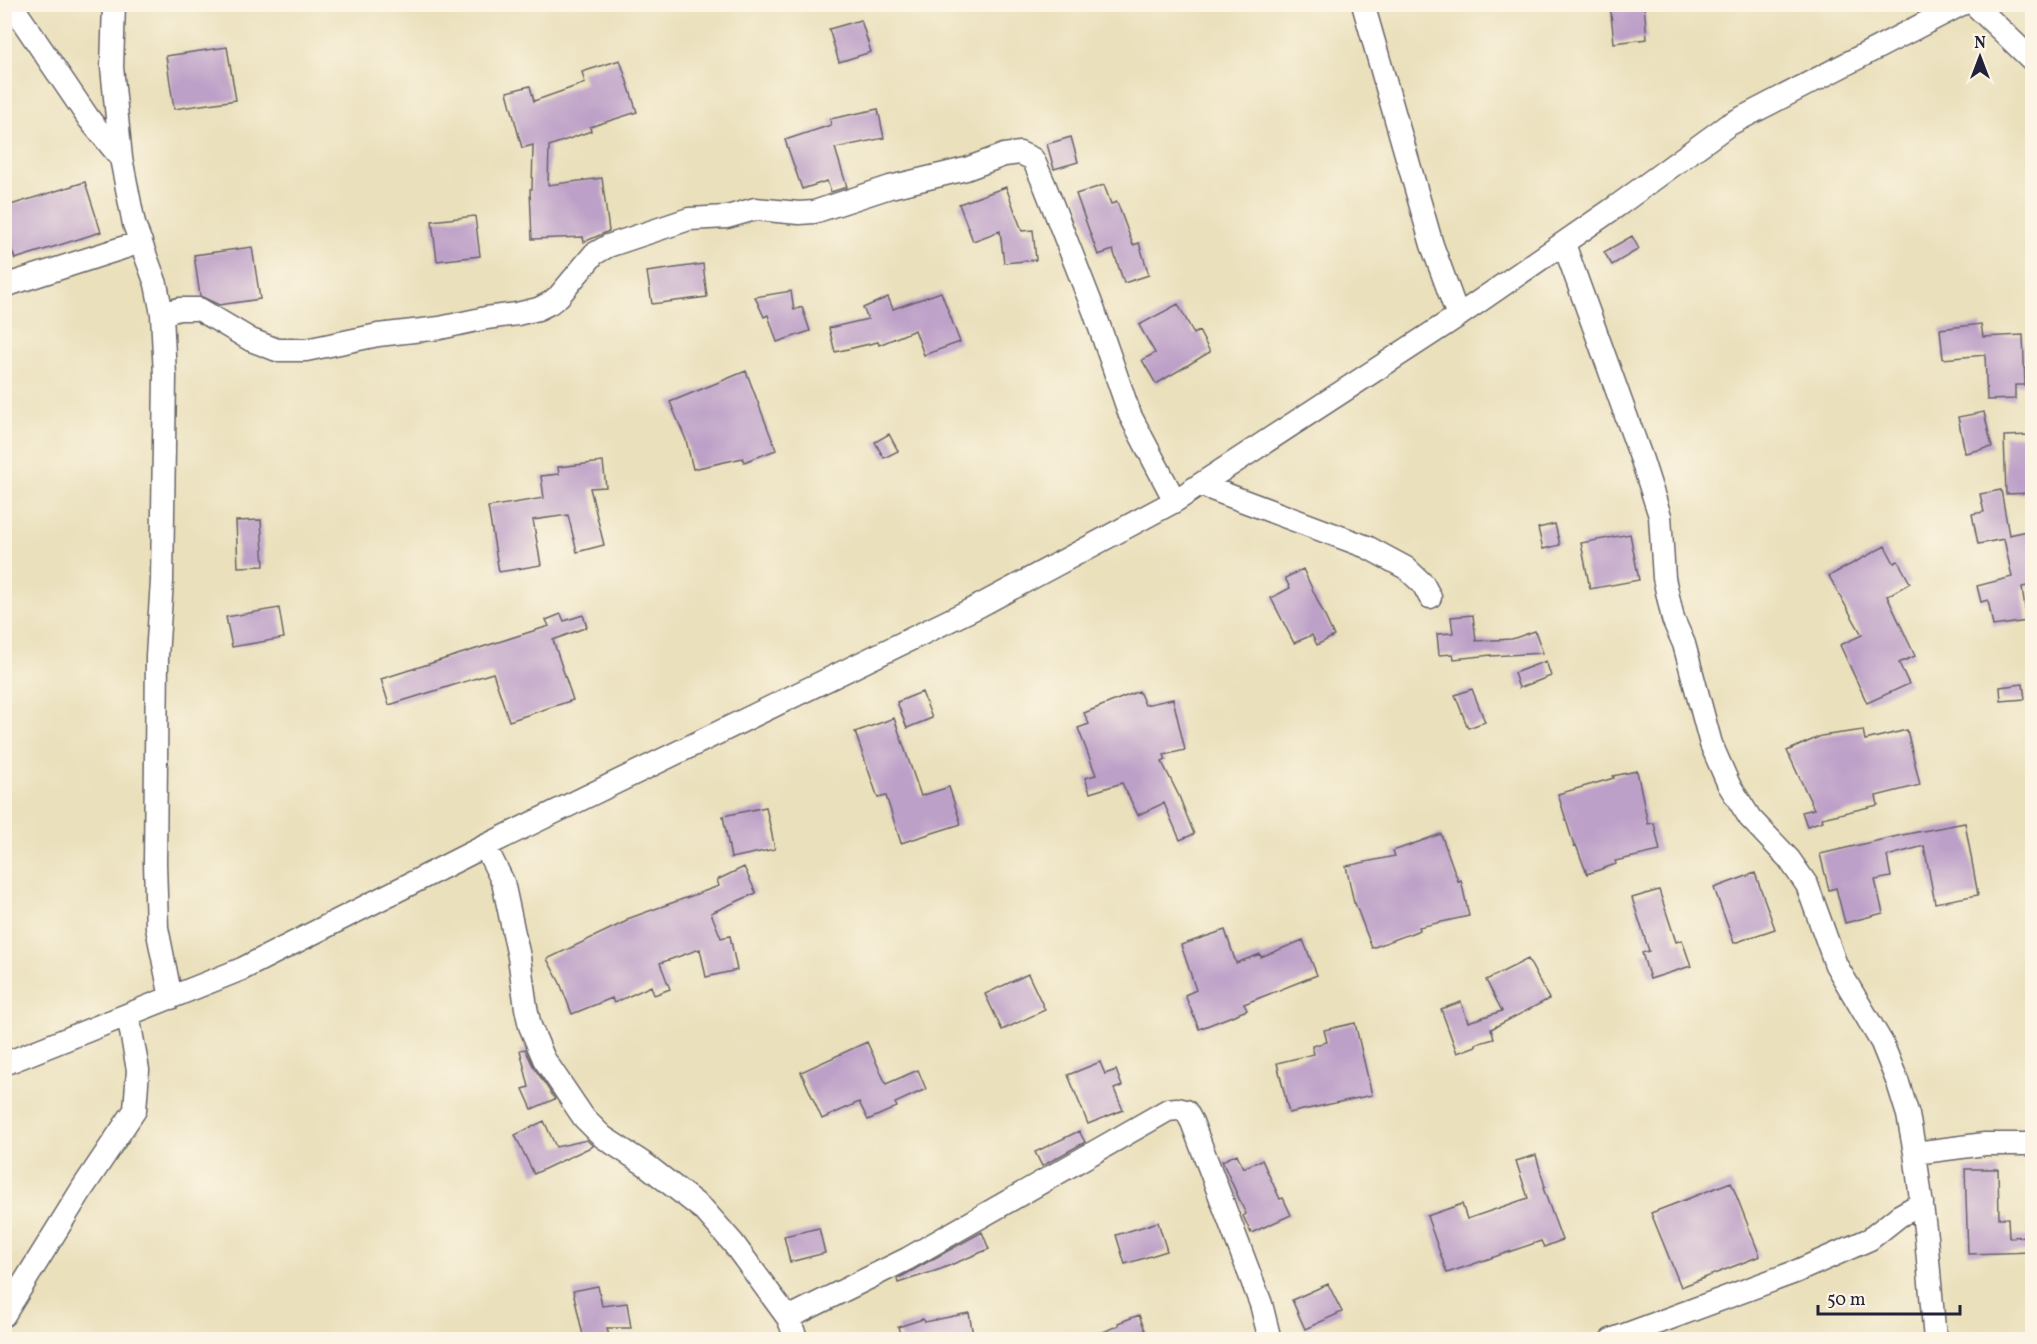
<svg xmlns="http://www.w3.org/2000/svg" width="2037" height="1344" font-family="Vollkorn,serif">
	<style>
		.building { fill: #bda0c8 }
		.lines { fill: none; stroke-linecap: round; stroke-linejoin: round }
		.minor-casing { stroke: #686468; stroke-width: 25 }
		.minor { stroke: #fff; stroke-width: 22 }
	</style>
	<rect width="100%" height="100%" fill="#fcf5e5"/>
	<filter id="ink" filterUnits="userSpaceOnUse"><feTurbulence type="fractalNoise" baseFrequency=".0167" numOctaves="2"/><feDisplacementMap in="SourceGraphic" scale="12" xChannelSelector="R" yChannelSelector="G"/><feConvolveMatrix kernelMatrix="1 2 1 2 8 2 1 2 1" color-interpolation-filters="sRGB"/></filter>
	<filter id="wash" filterUnits="userSpaceOnUse"><feTurbulence type="fractalNoise" baseFrequency=".008" numOctaves="4" result="noise"/><feDisplacementMap in="SourceGraphic" scale="24" xChannelSelector="R" yChannelSelector="G"/><feGaussianBlur stdDeviation="1.35" result="paint"/><feColorMatrix in="noise" values="0 0 0 0 0 0 0 0 0 0 0 0 0 0 0 0 0 1.4 0 .05"/><feComposite in="paint" operator="in"/></filter>
	<g filter="url(#wash)">
		<rect width="100%" height="100%" fill="#eae0bc"/>
		<g id="blocks">
			<path class="building" d="M1610,4h34l3,35 -33,4z
				M861,20l10,32 -32,10 -10,-33z
				M227,47l9,53 -62,9 -8,-53z
				M620,60l17,52 -47,15 1,4 -42,15 -1,39 54,-7 7,53 -25,11 -1,-5 -51,2 -2,-50h2l1,-44 -11,3 -15,-56 23,-6 4,15 51,-18 -3,-11z
				M878,109l6,29 -49,10 12,39 -16,5 -4,-11 -25,8 -17,-49 46,-15 -1,-6z
				M1071,137l7,25 -24,7 -7,-25z
				M85,182l16,50 -86,27 -11,-32v-20z
				M1104,185l7,19 6,-2 16,43 6,-2 10,32 -25,8 -11,-33 -15,5 -22,-61z
				M1006,187l16,44 11,-1 3,30 -32,3 -4,-32 -27,10 -14,-37z
				M475,216l5,40 -43,5 -5,-40z
				M1632,236l7,13 -27,16 -8,-13z
				M252,247l8,52 -41,6 -19,-9 -6,-41z
				M703,264l4,33 -55,7 -5,-32z
				M791,291l3,19 8,-3 8,24 -33,11 -9,-27 -4,2 -9,-20z
				M941,292l19,50 -36,13 -9,-25 -36,15 -1,-3 -43,10 -6,-24 39,-9 -5,-11 25,-11 5,12z
				M1178,304l16,30 5,-3 11,21 -54,32 -14,-24 13,-7 -16,-28z
				M1981,324l2,13 40,-2 2,50h-10v14l-28,1 -2,-45 -42,4 -3,-30z
				M746,371l30,79 -32,12 -1,-4 -50,11 -7,-29 -16,-38z
				M1984,412l8,35 -27,6 -7,-36z
				M889,434l9,17 -14,7 -9,-16z
				M2032,435v58l-26,1 -2,-58z
				M603,462l3,25 -16,1 14,57 -27,7 -9,-37 -35,5 8,45 -42,7 -11,-65 56,-9 -3,-22 18,-2 -1,-7z
				M2001,490l8,45 23,-5v55l-10,2 5,34 -34,5 -5,-26 -7,2 -4,-16 35,-9 -8,-38 -26,5 -6,-30 12,-2 -4,-18z
				M261,520l3,46 -26,1 -2,-46z
				M1555,524l5,21 -17,4 -5,-21z
				M1630,534l9,46 -49,9 -9,-46z
				M1885,546l9,17 4,-2 12,22 -23,13 28,60 -16,7 10,21 -42,19 -27,-58 22,-10 -33,-59z
				M1303,569l31,67 -17,9 -5,-10 -18,8 -23,-45 19,-10 -5,-10z
				M279,608l5,30 -52,9 -6,-30z
				M561,614l3,7 19,-6 4,12 -34,13 20,60 -64,21 -16,-48 -104,32 -8,-26 168,-53 -3,-6z
				M1473,615l3,26 36,-2 23,-8 8,22 -52,3v-1l-37,4 -1,-5 -14,1 -2,-21 16,-1 -2,-16z
				M1546,661l5,15 -32,12 -5,-15z
				M2023,684l2,15 -24,2 -1,-14z
				M1472,689l13,33 -17,6 -13,-33z
				M1139,691l6,14 28,-6 12,51 -21,5 2,5 -4,2 17,34 15,38 -14,6 -16,-37 -26,12 -16,-32 -32,10 -5,-15 11,-3 -18,-47 11,-4 -5,-11z
				M922,692l10,26 -25,10 -10,-26z
				M894,718l27,78 28,-9 12,37 -60,19 -15,-47 -8,2 -23,-66z
				M1863,730l2,10 42,-10 13,55 -44,11 2,9 -56,13 1,3 -16,5 -5,-14 12,-3 -27,-58 34,-15z
				M1637,771l11,53 6,-1 6,28 -45,10 1,3 -29,10 -11,-29 -2,1 -16,-52 56,-16 -1,-2z
				M766,807l9,42 -44,9 -8,-42z
				M1965,823l13,72 -43,8 -11,-57 -37,10 4,21 -16,3 8,33 -38,10 -9,-35 -7,2 -9,-36 82,-19z
				M1441,834l17,47 3,-1 8,36 -50,11 1,3 -48,18 -17,-45h-1l-8,-37 49,-10 -2,-5z
				M744,867l12,26 -45,20 10,25 9,-2 7,34 -31,7 -6,-28 -40,14 10,26 -16,6 -3,-9 -37,17 -2,-5 -40,16 -12,-31 -13,-24 80,-38v-2l92,-33 -2,-6z
				M1755,873l20,56 -41,14 -20,-55z
				M1659,890l17,52 6,-2 9,26 -41,13 -8,-26 7,-2 -17,-53z
				M1225,930l11,33 24,-9 1,3 42,-17 14,35 -73,29 3,6 -48,19 -14,-34 11,-5 -15,-45z
				M1528,959l21,40 -58,30 3,10 -18,5v2l-19,7 -16,-44 20,-7 7,20 34,-11 -16,-31z
				M1028,974l17,36 -43,20 -17,-36z
				M1355,1023l17,72 -83,18 -12,-50 37,-9 -2,-8 15,-4 -3,-12z
				M867,1042l19,42 32,-14 8,19 -31,14 2,4 -29,13 -9,-18 -37,17 -21,-47z
				M525,1049l8,17 22,33 -23,10 -9,-20 6,-2 -9,-37z
				M1100,1062l5,12 11,-4 6,16 -8,3 9,21 -35,14 -20,-49z
				M544,1121l12,26 31,-7 6,6 -59,28 -19,-39z
				M1079,1131l6,11 -43,24 -7,-14z
				M1237,1154l6,14 19,-8 18,39 3,-1 8,17 -40,18 -8,-17 3,-2 -24,-53z
				M1536,1155l9,32 -2,1 19,52 -18,7 -3,-6 -94,32 -20,-57 35,-12 5,15 61,-21 -12,-37z
				M1965,1169h33l1,49h9l1,19 23,-1v16l-64,2z
				M1731,1182l29,74 -79,31 -30,-74z
				M1158,1222l9,29 -42,13 -9,-29z
				M819,1228l6,25 -35,9 -6,-26z
				M982,1232l7,17 -48,20 -43,14 -1,-4z
				M1328,1284l14,28 -37,17 -13,-29z
				M598,1286l4,20 25,-3 4,25h-24l3,12h-26l-11,-49z
				M969,1313l5,27h-72l-4,-13 25,-8 2,3z
				M1139,1315l10,25h-63l33,-15 -1,-2z"/>
		</g>
	</g>
	<g filter="url(#ink)">
		<use href="#blocks" fill-opacity="0" stroke="#686468" stroke-width="1.5"/>
		<g class="lines">
			<g class="minor-casing">
				<path id="minor" d="M11,4l78,115 32,39
					M114,4l-2,63 9,91 13,66 22,60 6,30 3,62 -3,205 -5,75 -2,207 2,65 14,70
					M1363,4l69,241 26,71
					M1974,4l58,56
					M1564,244l78,216 18,56 4,62 9,41 11,25 27,100 18,41 21,33 39,41 18,26 29,80 46,78 16,40 10,32 7,38 11,84 9,103
					M4,286l137,-44
					M162,314l17,-5h20l52,31 26,10h29l72,-15 62,-7 46,-10 31,-4 21,-5 12,-6 9,-7 35,-42 14,-8 81,-27 38,-2 28,-8 44,4 15,-1 76,-25 76,-18 38,-14 16,-2 13,6 12,27 49,125 36,104 45,86
					M1201,485l166,62 39,21 17,16 7,13
					M485,846l18,36 16,75 7,51 4,18 14,33 40,59 19,19 43,28 58,45 29,33 55,75 9,22
					M4,1064l238,-95 243,-123 494,-240 196,-105 283,-185 159,-110 111,-81 234,-121
					M1915,1153l70,-9h47
					M4,1315l78,-126 53,-79 3,-40 -10,-55
					M788,1318l119,-59 261,-149 9,-1 9,2 6,11 69,182 9,36
					M1611,1340l184,-68 75,-33 29,-23 23,-13"/>
			</g>
			<use href="#minor" class="minor"/>
		</g>
	</g>
	<rect width="2037" height="1344" fill="none" stroke="#fcf5e5" stroke-width="24"/>
	<g transform="translate(1980 57)" stroke="#fcf5e5" stroke-width="4.5" paint-order="stroke">
	<path d="M0-4.5L10 22L0 15L-10 22Z" fill="#22223b"/>
	<text y="-9" font-size="16" font-weight="bold" text-anchor="middle" fill="#22223b">N</text>
	</g>
	<path d="M1818 1305v9h142v-9" fill="none" stroke="#22223b" stroke-width="3"/>
	<text x="1827" y="1305" font-size="18" fill="#22223b" stroke="#fcf5e5" stroke-width="4.5" paint-order="stroke">50 m</text>
</svg>
